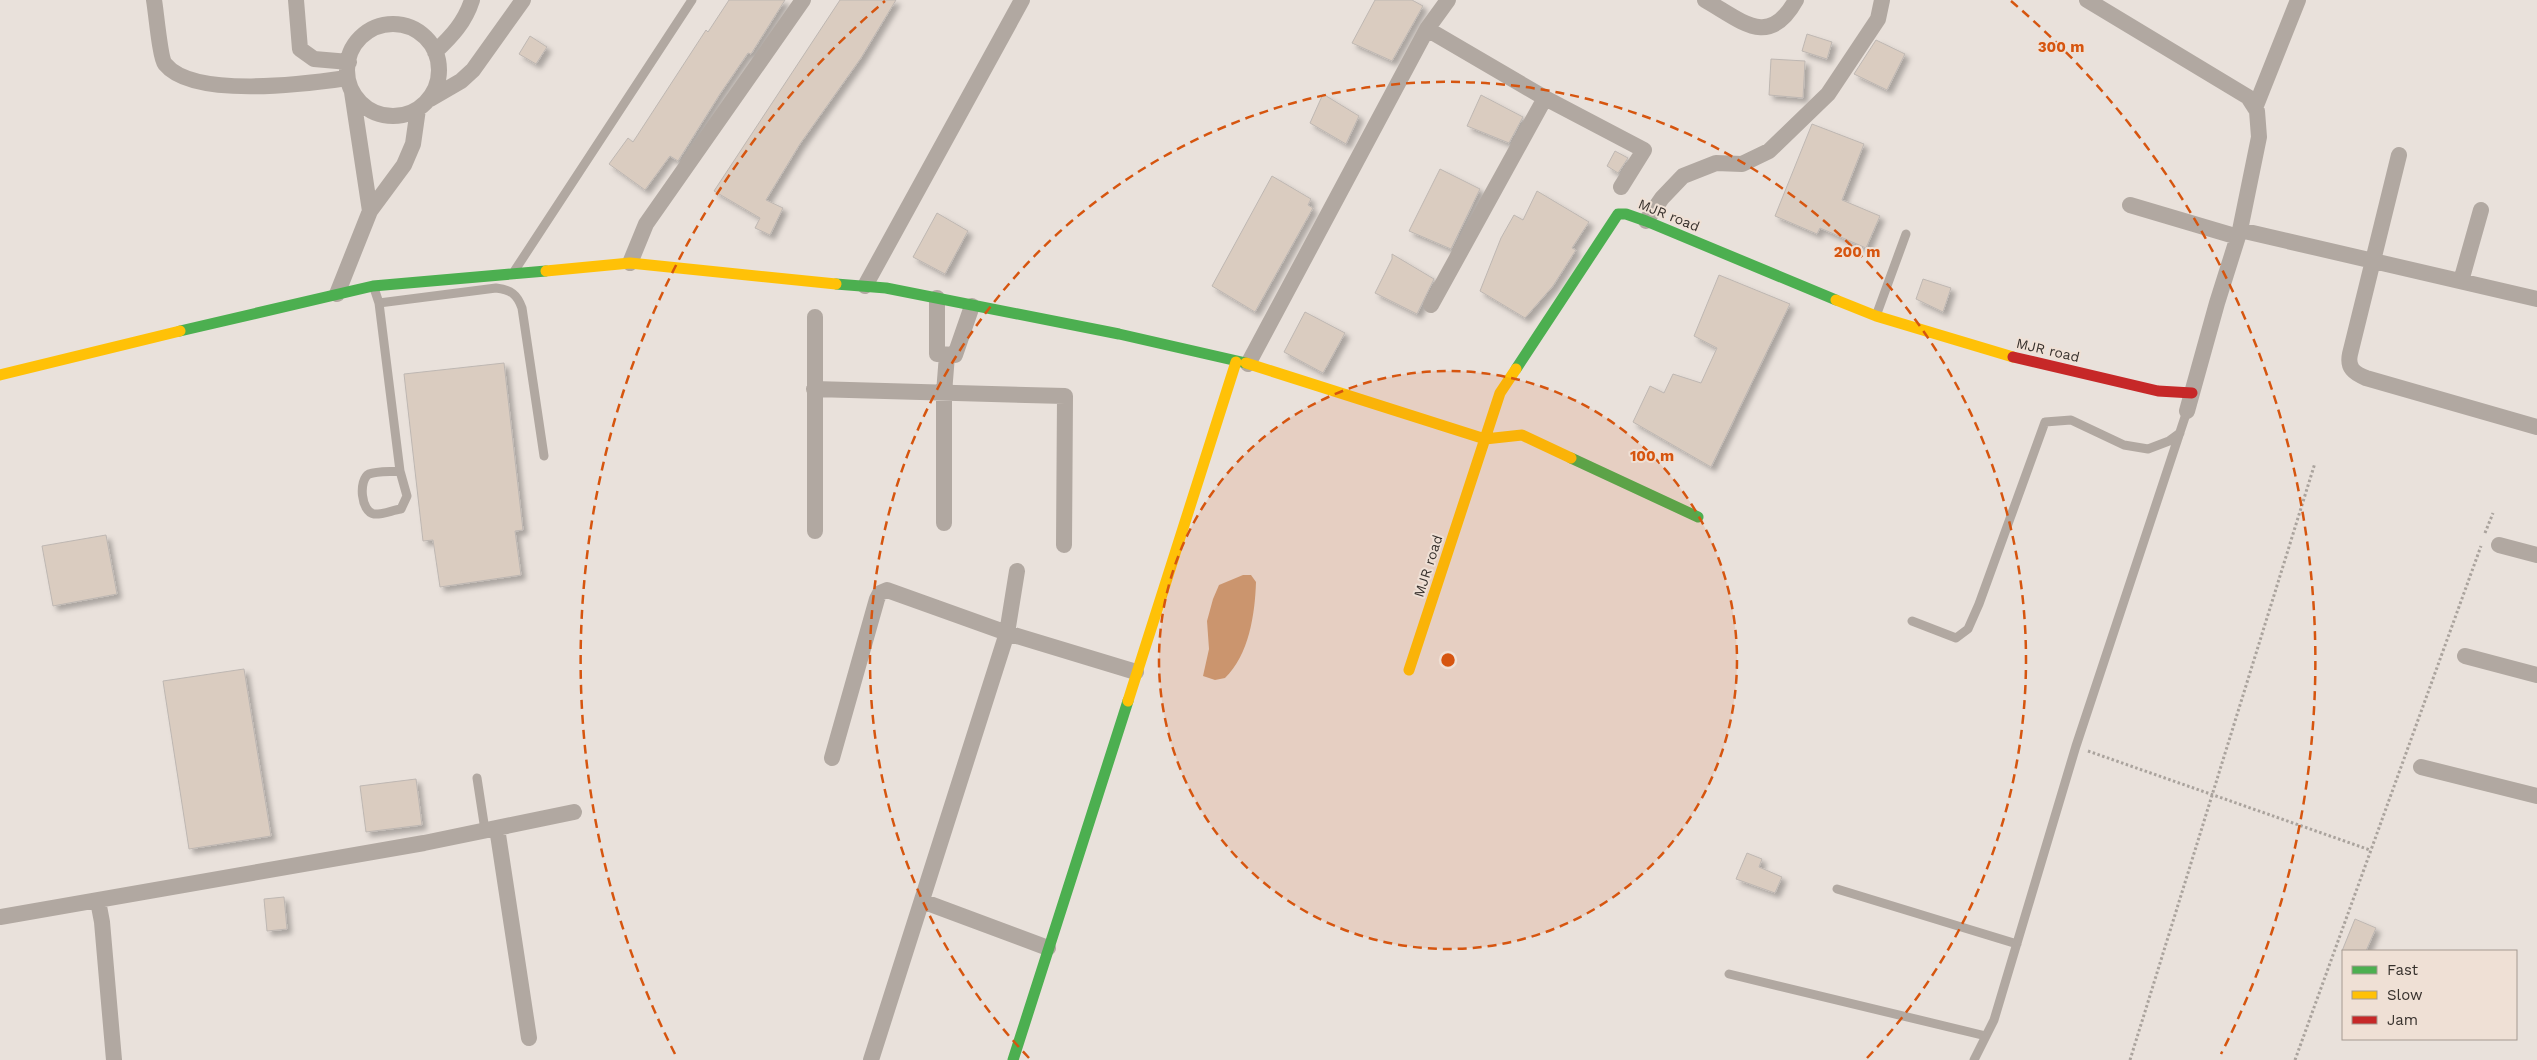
<svg xmlns="http://www.w3.org/2000/svg" width="2537" height="1060" font-family="'Work Sans',sans-serif">
	<style>
		.water { fill: #ca9f7c }
		.building { fill: #daccc0; stroke: #beb7b2; filter: url(#shadow) }
		.lines { fill: none; stroke-linecap: round; stroke-linejoin: round }
		.path { stroke: #aaa39d; stroke-width: 3; stroke-dasharray: 2.5 2.5; stroke-linecap: butt }
		.lane { stroke: #b1a8a1; stroke-width: 9 }
		.street { stroke: #b1a8a1; stroke-width: 16 }
		.fast { stroke: #4caf50; stroke-width: 11 }
		.slow { stroke: #ffc107; stroke-width: 11 }
		.jam { stroke: #c62828; stroke-width: 11 }
		.ring { fill: none; stroke: #d6550f; stroke-width: 2.5; stroke-dasharray: 9 6 }
		.labels { text-anchor: middle; stroke-width: 4; stroke-linejoin: round; paint-order: stroke }
		.street-label { font-size: 14px; fill: #36302c; stroke: #efe0d5 }
		.centre { fill: #d6550f; stroke: #efe0d5; stroke-width: 2.5 }
		.ring-label { font-size: 15px; text-anchor: middle; font-weight: bold; fill: #d6550f; stroke: #efe0d5; stroke-width: 4; stroke-linejoin: round; paint-order: stroke }
	</style>
	<defs>
		<filter id="shadow"><feDropShadow dx="4.5" dy="4.5" stdDeviation="2.5" flood-color="#0004"/></filter>
	</defs>
	<rect width="100%" height="100%" fill="#e9e1db"/>
	<path class="water" d="M1243,575h8l5,7c-1,32 -7,73 -31,96l-10,2 -12,-4 6,-27 -2,-28 6,-22 6,-14z"/>
	<path class="building" d="M729,0h56l-34,54 -3,-1 -28,41 -42,67 -8,-5 -25,34 -36,-26 19,-26 5,4 73,-112 2,2z
		M840,0h56l-35,58 -61,86 -34,56 17,8 -13,27 -15,-7 5,-10 -46,-27z
		M1375,0h37l11,6 -31,55 -40,-18z
		M1807,34l25,8 -5,17 -25,-8z
		M530,36l17,11 -11,17 -17,-10z
		M1876,40l29,14 -18,36 -33,-16z
		M1771,59l34,2 -2,37 -34,-3z
		M1323,94l36,22 -13,28 -36,-21z
		M1481,95l42,22 -14,26 -42,-17z
		M1812,124l52,20 -22,56 38,16 -14,32 -46,-20 -3,6 -42,-18z
		M1615,151l13,7 -10,15 -11,-7z
		M1440,169l40,20 -29,60 -42,-18z
		M1272,176l39,23 -3,6 5,3 -58,104 -43,-26z
		M1537,191l52,31 -17,26 4,2 -23,36 -28,32 -45,-27 21,-53 13,-23 9,5z
		M937,213l31,18 -23,43 -32,-17z
		M1392,254l42,25 -17,35 -42,-21 17,-34z
		M1719,275l71,29 -79,163 -78,-45 17,-36 14,7 9,-19 28,9 16,-35 -23,-12z
		M1923,279l28,9 -8,24 -27,-13z
		M1305,312l40,21 -22,40 -39,-21z
		M504,363l19,167 -8,1 6,44 -81,12 -7,-47 -10,1 -19,-167z
		M106,535l11,59 -64,12 -11,-60z
		M244,669l27,167 -82,13 -26,-168z
		M416,779l6,46 -56,7 -6,-46z
		M1747,853l15,6 -3,8 23,10 -7,16 -39,-14z
		M284,897l3,32 -20,2 -3,-32z
		M2355,919l21,9 -10,23h-24z"/>
	<g class="lines">
		<path class="path" d="M2485,533l8,-20
			M2088,751l282,99
			M2130,1060l185,-597
			M2295,1060l186,-514"/>
		<path class="lane" d="M515,270l177,-270
			M374,288l5,15 21,168 7,25 -6,13c-8,1 -19,6 -27,5 -13,-2 -16,-34 -5,-40 8,-3 23,-2 31,-3
			M379,303l117,-15c15,2 21,6 26,20l22,148
			M1876,316l30,-82
			M1912,621l44,17 12,-9 11,-25 66,-182 26,-2 53,25 24,4 21,-8 11,-8
			M477,778l8,52
			M1837,889l180,55
			M1729,974l257,62
			M1974,1060l20,-40 82,-274 111,-335"/>
		<path class="street" d="M154,0c2,11 6,58 11,64 28,35 141,20 182,14
			M296,0l4,49 14,10 35,3
			M1705,0c37,21 64,49 91,0
			M2087,0l161,97 9,14 2,26 -19,93 -23,73 -30,108
			M347 70a46 46 0 1 1 92 0a46 46 0 1 1-92 0Z
			M1427,29l118,69 99,52 -23,37
			M435,52c17,-16 30,-30 37,-52
			M352,92l18,119
			M430,99l31,-18 12,-11 50,-70
			M2255,108l43,-108
			M2399,155l-49,199c-3,14 4,19 16,24l171,49
			M2130,205l108,32
			M1646,221l16,-23 21,-22 33,-13 26,1 27,-13 59,-57 50,-75 4,-19
			M2240,230l297,69
			M630,263l16,-39 157,-224
			M2461,281l20,-71
			M865,286l157,-286
			M337,294l33,-83 34,-46 9,-21 5,-35
			M937,298v56l18,1 17,-49
			M1431,305l114,-207
			M1248,364l179,-335 21,-29
			M814,389l251,7 -1,149
			M944,523v-130l3,-38
			M815,531v-214
			M2499,545l38,10
			M2465,656l72,19
			M832,758l45,-159 3,-6 7,-3 120,43 129,39
			M2421,767l116,29
			M497,828l32,210
			M98,901l4,21 12,138
			M922,901l126,47
			M0,917l424,-74 150,-31
			M871,1060l136,-427 10,-62"/>
		<path class="fast" d="M836,284l50,4 233,46 127,29
			M180,331l193,-45 173,-15
			M1516,369l102,-155h8l20,7 190,79
			M1571,458l127,59
			M1013,1060l115,-359"/>
		<path class="slow" d="M546,271l84,-8 206,21
			M1836,300l40,16 137,41
			M1246,363l239,76 37,-4 49,23
			M0,375l180,-44
			M1409,670l91,-277 16,-24
			M1128,701l108,-339"/>
		<path class="jam" d="M2013,357l145,34 34,2"/>
	</g>
	<circle cx="1448" cy="660" r="289" fill="#d6550f" fill-opacity=".12"/>
	<g class="ring">
		<circle cx="1448" cy="660" r="289"/>
		<path d="M1029 1058A578 578 0 1 1 1867 1058"/>
		<path d="M675 1054A867 867 0 0 1 885 1M2011 1A867 867 0 0 1 2221 1054"/>
	</g>
	<g class="labels">
		<g class="street-label">
			<text transform="translate(1669 215) rotate(22)" y="5">MJR road</text>
			<text transform="translate(2048 350) rotate(13)" y="5">MJR road</text>
			<text transform="translate(1428 566) rotate(-72)" y="5">MJR road</text>
		</g>
	</g>
	<circle cx="1448" cy="660" r="8" class="centre"/>
	<g class="ring-label">
		<text x="2061" y="52">300 m</text>
		<text x="1857" y="257">200 m</text>
		<text x="1652" y="461">100 m</text>
	</g>
	<rect x="2342" y="950" width="175" height="90" fill="#efe0d5" stroke="#a59a91"/>
	<rect x="2352" y="966" width="25" height="8" fill="#4caf50" stroke="#a59a91"/>
	<text x="2387" y="975" font-size="15" fill="#36302c">Fast</text>
	<rect x="2352" y="991" width="25" height="8" fill="#ffc107" stroke="#a59a91"/>
	<text x="2387" y="1000" font-size="15" fill="#36302c">Slow</text>
	<rect x="2352" y="1016" width="25" height="8" fill="#c62828" stroke="#a59a91"/>
	<text x="2387" y="1025" font-size="15" fill="#36302c">Jam</text>
</svg>
